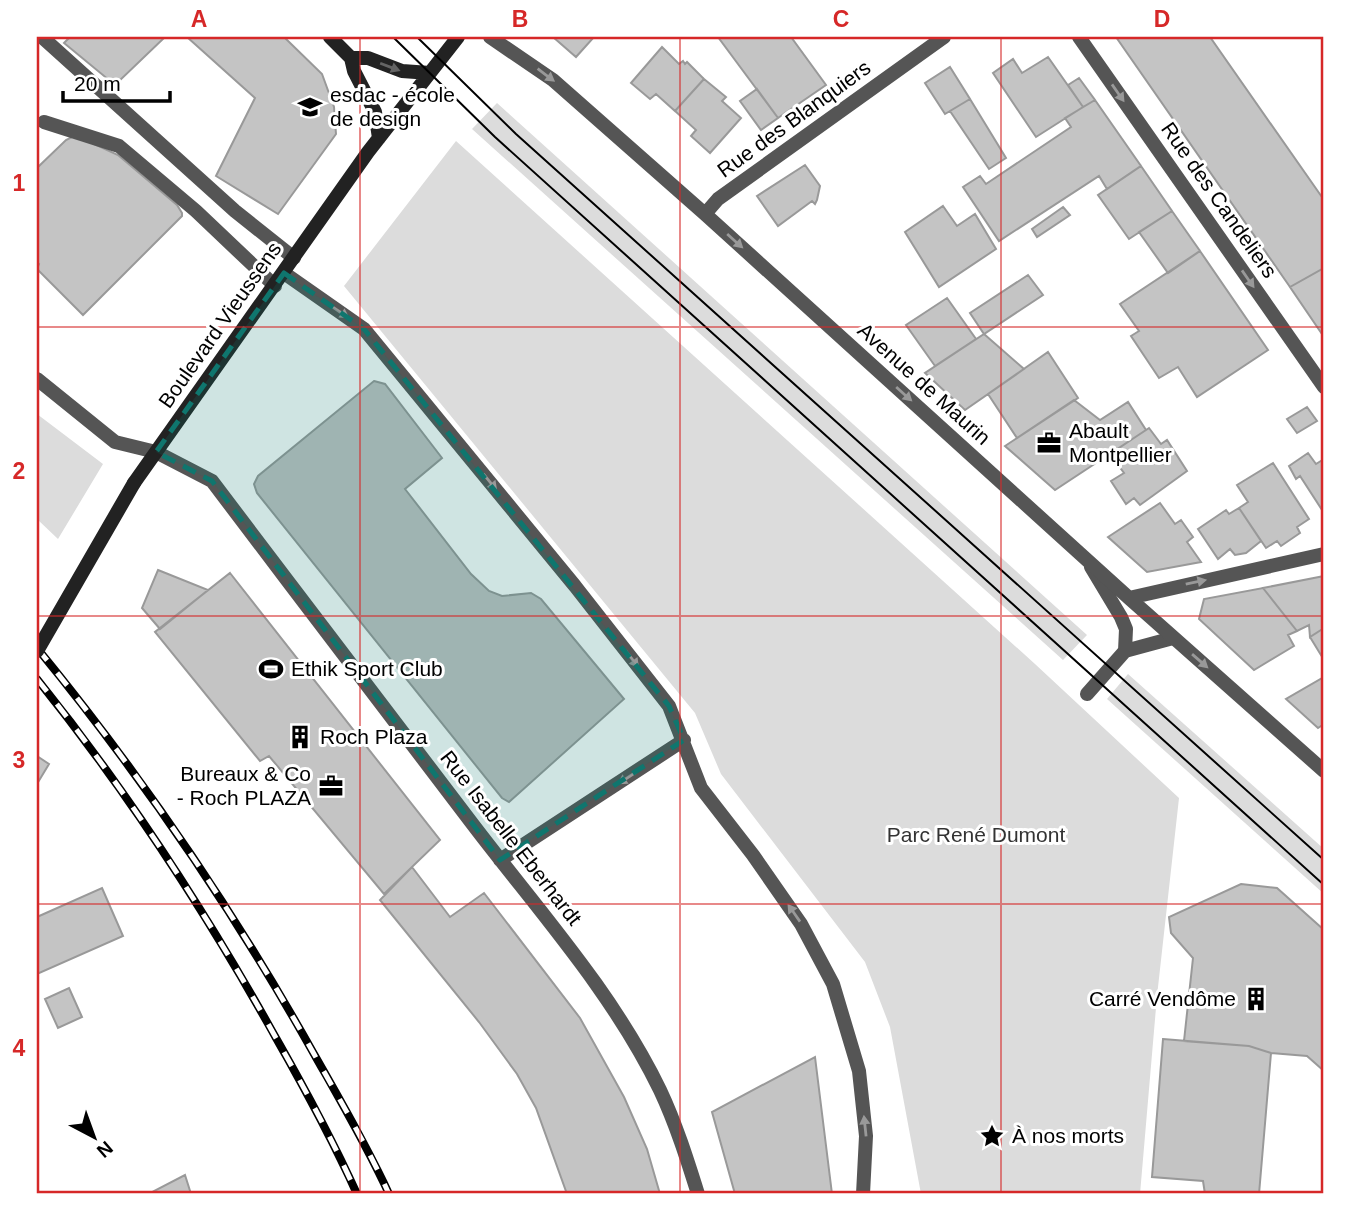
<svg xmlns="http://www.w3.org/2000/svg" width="1361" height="1231" font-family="Helvetica,sans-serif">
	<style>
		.green { fill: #dcdcdc }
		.building { fill: #c4c4c4; stroke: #999; stroke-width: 2 }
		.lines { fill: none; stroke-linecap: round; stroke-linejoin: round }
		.lane { stroke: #555; stroke-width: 14 }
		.street { stroke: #555; stroke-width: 14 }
		.secondary { stroke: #222; stroke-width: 14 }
		.tram { stroke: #000; stroke-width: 2 }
		.rail-casing { stroke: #000; stroke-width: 8 }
		.rail { stroke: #fff; stroke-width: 5; stroke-dasharray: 16; stroke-linecap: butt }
		.secondary-bridge { stroke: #222; stroke-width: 14 }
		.oneway { fill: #646464 }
		.oneway2 { fill: #999 }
		.marked { fill: #0f766e; fill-opacity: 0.2; stroke: #0f766e; stroke-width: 5; stroke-dasharray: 14 9; stroke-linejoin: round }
		.grid { fill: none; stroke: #d62828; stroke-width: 2; stroke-opacity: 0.55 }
		.labels { text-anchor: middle; stroke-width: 6; stroke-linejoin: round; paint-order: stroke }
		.poi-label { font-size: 21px; fill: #000; stroke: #fff; text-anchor: start }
		.street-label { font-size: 21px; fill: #000; stroke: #fff }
		.park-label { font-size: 21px; fill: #333; stroke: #fff }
		.neatline { fill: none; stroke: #d62828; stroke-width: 2.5 }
		.grid-label { font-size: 23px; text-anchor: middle; font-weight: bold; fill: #d62828 }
	</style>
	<rect width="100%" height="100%" fill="#fff"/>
	<path class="green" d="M497,103l590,532 -24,25 -591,-531z
		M456,141l579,523 144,134 -22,198 -17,198h-219l-31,-167 -25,-65 -144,-188 -26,-61 -351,-427z
		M37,414l66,50 -45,75 -21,-20z
		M1128,674l196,175v45l-217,-195z"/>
	<path class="building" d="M70,37h95l-50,48 -51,-42z
		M187,37h97l38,37 12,33 2,27 -58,80 -62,-38 39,-78z
		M553,37h41l-18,20z
		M718,37h73l35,48 -48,33z
		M1116,37h94l114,163v68l-34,19z
		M662,47l17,17 4,-3 2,3 2,-2 17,17 -29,32 -19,-17 -6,5 -19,-16z
		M1048,57l35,50 -47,30 -43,-64 20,-14 9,14z
		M950,67l20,32 -25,15 -20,-31z
		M1079,78l16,22 -12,7 -15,-22z
		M704,79l22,18 -4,4 19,17 -31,35 -19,-17 5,-6 -21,-19z
		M757,89l21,29 -17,12 -21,-29z
		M970,99l36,59 -17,11 -39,-58z
		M1095,100l46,66 -34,23 -8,-13 -100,65 -36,-54 17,-11 6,8 85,-57 -6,-9z
		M72,137h7l39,18 59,50 5,8v3l-99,99 -46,-46 2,-5 -2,-2v-94l29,-28z
		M805,165l15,21 -3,14 -2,4 -3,-3 -34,25 -21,-30z
		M1141,166l31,45 -43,28 -31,-44z
		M943,206l14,20 18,-12 21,35 -57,38 -34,-55z
		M1063,207l7,8 -33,22 -5,-8z
		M1172,211l28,40 -32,22 -29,-41z
		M1200,251l68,99 -71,47 -19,-30 -19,11 -28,-42 8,-5 -19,-27z
		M1324,268v69l-34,-50z
		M1028,275l15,20 -59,39 -14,-21z
		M947,298l29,41 -41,27 -29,-41z
		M984,334l40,35 -59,41 -40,-37z
		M1048,352l30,46 -61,40 -29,-44z
		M374,381l11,3 57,74 -37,31 66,85 18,17 13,5 29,-3 10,6 83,100 -115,103 -7,-4 -245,-305 -3,-9 4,-8z
		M1074,400l26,20 28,-18 18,28 -91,60 -50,-44z
		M1307,407l10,14 -20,12 -10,-14z
		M1149,428l12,16 6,-4 20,31 -47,34 -6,-7 -8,6 -15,-23 13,-8 -14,-19z
		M1308,453l8,11 8,-5v54l-24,-37 -4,3 -7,-13z
		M1273,463l36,56 -12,8 3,6 -19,13 -4,-5 -11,7 -27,-40 9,-6 -11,-17z
		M1160,503l15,21 6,-4 12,17 -6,5 14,20 -54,10 -39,-35z
		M1239,508l22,33 -15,12 -11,2 -5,-6 -12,10 -20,-30 28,-19 3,4z
		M158,570l50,20 -48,39 -18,-21z
		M230,573l210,267 -56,54 -115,-138 -9,5 -105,-129z
		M1324,576v52l-14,9 -1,-12 -12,6 -34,-43z
		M1263,588l34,43 -9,4 6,11 -40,24 -55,-51 5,-20z
		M1324,628v32l-14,-23z
		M1324,677v47l-6,4 -32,-29z
		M37,756l12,8 -12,20z
		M412,867l38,50 34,-24 96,125 44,79 23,52 13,45h-93l-31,-86 -19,-34 -38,-52 -99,-122z
		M1241,884l36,4 47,42v141l-17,-15 -36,-3 -22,-7 -65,-5 9,-83 -22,-25 -2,-16z
		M102,888l21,48 -86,38v-57z
		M69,988l13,29 -24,11 -13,-29z
		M1163,1039l86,7 22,7 -12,141h-54l-2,-13 -51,-4z
		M815,1057l17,137h-97l-23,-82z
		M185,1175l6,19h-39v-2z"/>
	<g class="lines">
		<path class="lane" d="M42,37l193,174 59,47
			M37,379l78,63 41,10
			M1091,567l30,50 5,12 -1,22
			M1087,694l38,-43 48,-13"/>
		<path class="street" d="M490,37l63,43 152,134 424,384 195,173
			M1079,37l245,350
			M44,122l75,24 77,65 79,75
			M705,214l13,-15 226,-162
			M284,273l80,56 211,257 94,120 32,82 52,67 48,69 32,60 26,87 7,65 -3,58
			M156,452l56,29c86,114 173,228 259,341 66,87 141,169 189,268 16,34 27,69 38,104
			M1129,598l195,-44
			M500,860l184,-120"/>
		<path class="secondary" d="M330,37l21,21 3,13 21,41 4,26
			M351,58h17l34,13 28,2
			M134,483l234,-331 90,-115"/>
		<path class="tram" d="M393,37l102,100 829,748
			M417,37l99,97 808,726"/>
		<g class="rail-casing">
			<path id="rail" d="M37,648c104,127 197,263 277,406 26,46 53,92 75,140
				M37,679c90,112 169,233 239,359 29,51 57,103 81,156"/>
		</g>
		<use href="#rail" class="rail"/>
		<path class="secondary-bridge" d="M37,651l97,-168"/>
	</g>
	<defs><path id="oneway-solid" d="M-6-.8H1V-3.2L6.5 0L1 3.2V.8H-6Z" transform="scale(1.75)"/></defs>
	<use class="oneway" href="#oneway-solid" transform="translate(390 67) rotate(21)"/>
	<g class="oneway2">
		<use href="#oneway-solid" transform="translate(546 75) rotate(37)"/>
		<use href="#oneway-solid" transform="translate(1118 93) rotate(55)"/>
		<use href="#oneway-solid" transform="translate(735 241) rotate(42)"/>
		<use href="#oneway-solid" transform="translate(1248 279) rotate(55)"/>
		<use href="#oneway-solid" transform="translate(340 312) rotate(34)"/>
		<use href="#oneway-solid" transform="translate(904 394) rotate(42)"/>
		<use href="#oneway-solid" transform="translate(490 482) rotate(51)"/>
		<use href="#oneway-solid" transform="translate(1196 582) rotate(-12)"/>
		<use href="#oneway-solid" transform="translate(632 659) rotate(52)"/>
		<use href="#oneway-solid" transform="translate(1200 661) rotate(41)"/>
		<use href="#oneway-solid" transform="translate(627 778) rotate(147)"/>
		<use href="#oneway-solid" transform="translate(794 913) rotate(-125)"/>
		<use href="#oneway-solid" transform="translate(865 1126) rotate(-96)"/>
	</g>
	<path class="marked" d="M284,273l80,56 305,377 15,34 -184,120 -288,-379 -56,-29z"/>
	<path class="grid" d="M360,37v1157M680,37v1157M1001,37v1157M37,327h1287M37,616h1287M37,904h1287"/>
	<defs>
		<g id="university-bare" transform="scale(1.89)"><path d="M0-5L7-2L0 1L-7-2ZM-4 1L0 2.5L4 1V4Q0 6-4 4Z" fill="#000" stroke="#fff" stroke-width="2.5" paint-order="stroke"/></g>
		<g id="office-bare" transform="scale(1.89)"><path d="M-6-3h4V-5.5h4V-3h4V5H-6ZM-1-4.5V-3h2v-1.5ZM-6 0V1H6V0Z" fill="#000" stroke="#fff" stroke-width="2.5" paint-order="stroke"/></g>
		<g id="stadium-bare" transform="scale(1.89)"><path d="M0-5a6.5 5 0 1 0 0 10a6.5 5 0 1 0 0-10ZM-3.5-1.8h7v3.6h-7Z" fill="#000" stroke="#fff" stroke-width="2.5" paint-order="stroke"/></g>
		<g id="building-bare" transform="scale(1.89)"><path d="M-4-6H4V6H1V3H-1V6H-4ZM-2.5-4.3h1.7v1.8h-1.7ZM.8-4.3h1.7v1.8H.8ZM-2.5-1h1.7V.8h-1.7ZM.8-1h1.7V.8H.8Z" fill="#000" stroke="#fff" stroke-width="2.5" paint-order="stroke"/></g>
		<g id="sight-bare" transform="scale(1.89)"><path d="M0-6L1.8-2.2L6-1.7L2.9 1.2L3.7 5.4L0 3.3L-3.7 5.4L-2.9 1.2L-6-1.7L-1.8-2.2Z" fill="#000" stroke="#fff" stroke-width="2.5" paint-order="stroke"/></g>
	</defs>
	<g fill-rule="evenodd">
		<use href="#university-bare" x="310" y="107"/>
		<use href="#office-bare" x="1049" y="443"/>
		<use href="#stadium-bare" x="271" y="669"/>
		<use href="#building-bare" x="300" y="737"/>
		<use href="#office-bare" x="331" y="786"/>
		<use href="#building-bare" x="1256" y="999"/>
		<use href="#sight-bare" x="992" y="1136"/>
	</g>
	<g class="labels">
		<g class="poi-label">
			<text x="330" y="102">esdac - école<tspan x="330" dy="24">de design</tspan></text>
			<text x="1069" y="438">Abault<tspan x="1069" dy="24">Montpellier</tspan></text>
			<text x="291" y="676">Ethik Sport Club</text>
			<text x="320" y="744">Roch Plaza</text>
			<text x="311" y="781" text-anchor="end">Bureaux &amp; Co<tspan x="311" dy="24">- Roch PLAZA</tspan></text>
			<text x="1236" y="1006" text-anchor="end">Carré Vendôme</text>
			<text x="1012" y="1143">À nos morts</text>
		</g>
		<g class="street-label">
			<text transform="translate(794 119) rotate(-36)" y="7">Rue des Blanquiers</text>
			<text transform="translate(1219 200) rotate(55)" y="7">Rue des Candeliers</text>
			<text transform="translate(220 325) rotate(-55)" y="7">Boulevard Vieussens</text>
			<text transform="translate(924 384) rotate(42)" y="7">Avenue de Maurin</text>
			<text transform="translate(511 838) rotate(52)" y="7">Rue Isabelle Eberhardt</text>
		</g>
		<g class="park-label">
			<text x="976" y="842">Parc René Dumont</text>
		</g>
	</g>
	<rect width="1361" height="1231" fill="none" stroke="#ffffff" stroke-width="77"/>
	<g transform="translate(94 1137) rotate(139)" stroke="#ffffff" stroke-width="5" paint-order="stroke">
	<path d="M0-5L12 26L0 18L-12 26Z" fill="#000000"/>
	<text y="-10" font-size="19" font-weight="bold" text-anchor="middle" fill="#000000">N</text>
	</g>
	<path d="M63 91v10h107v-10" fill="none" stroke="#000000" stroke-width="3.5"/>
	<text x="74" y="91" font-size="21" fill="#000000" stroke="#ffffff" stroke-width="5" paint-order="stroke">20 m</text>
	<rect x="38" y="38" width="1284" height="1154" class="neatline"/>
	<g class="grid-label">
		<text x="199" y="27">A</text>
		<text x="520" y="27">B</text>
		<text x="841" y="27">C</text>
		<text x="1162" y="27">D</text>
		<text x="19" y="191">1</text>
		<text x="19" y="479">2</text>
		<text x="19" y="768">3</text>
		<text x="19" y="1056">4</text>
	</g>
</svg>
